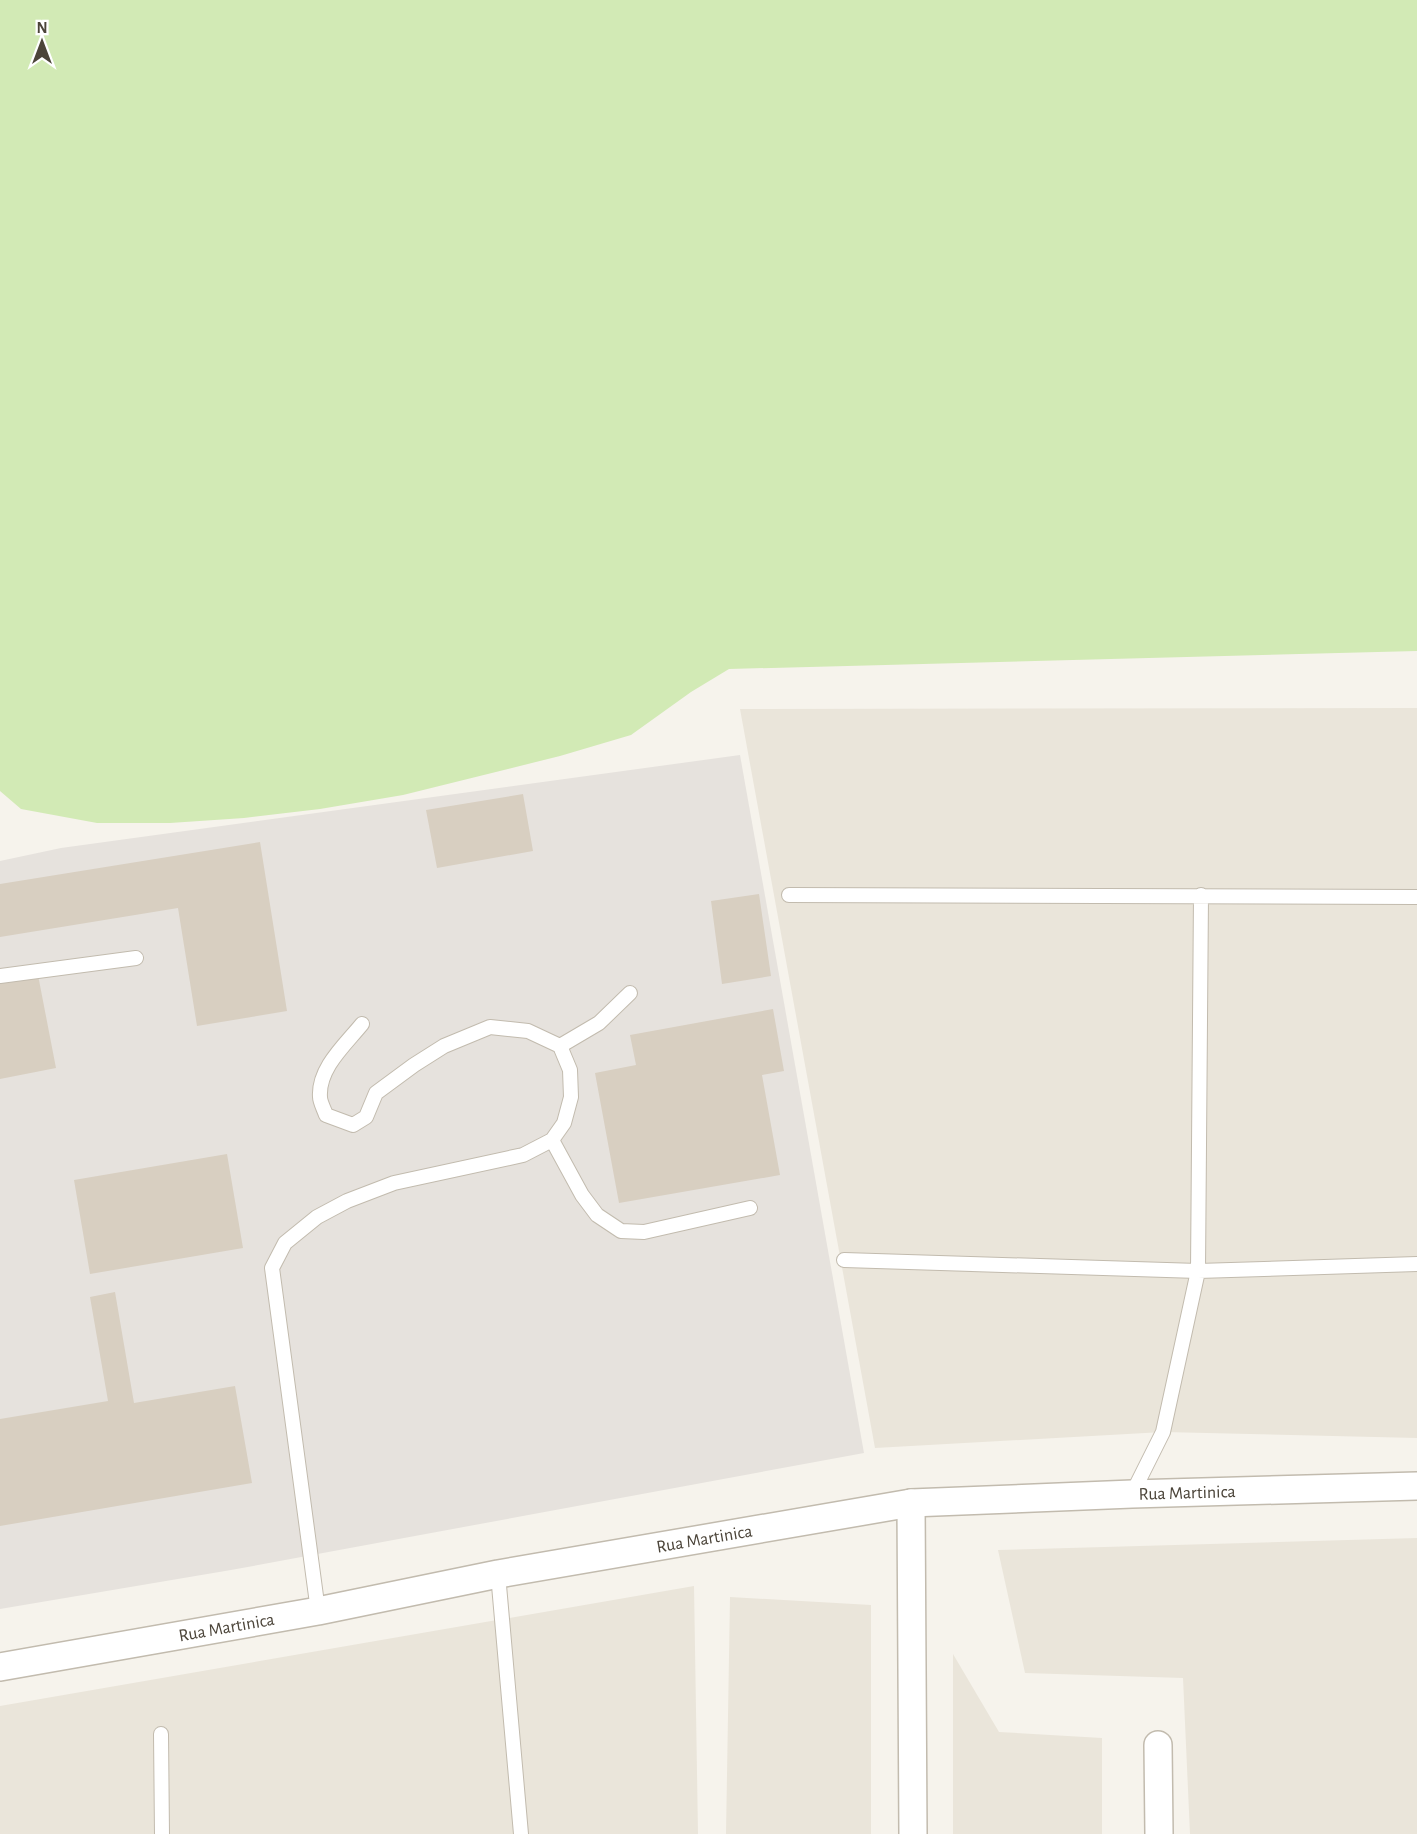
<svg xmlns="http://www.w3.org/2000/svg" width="1417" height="1834" font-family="'Alegreya Sans',sans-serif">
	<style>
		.residential { fill: #eae5da }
		.industrial { fill: #e6e2dd }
		.green { fill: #d2eab5 }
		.building { fill: #d8cfc1 }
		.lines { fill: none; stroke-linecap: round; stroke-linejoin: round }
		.service-casing { stroke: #c2bbae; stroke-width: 16 }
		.minor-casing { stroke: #c2bbae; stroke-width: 30 }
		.service { stroke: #fff; stroke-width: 14 }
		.minor { stroke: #fff; stroke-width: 27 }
		.labels { text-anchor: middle; stroke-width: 4.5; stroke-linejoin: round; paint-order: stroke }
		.street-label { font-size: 18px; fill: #4b4439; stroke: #fff }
	</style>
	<rect width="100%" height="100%" fill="#f6f3ec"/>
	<path class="residential" d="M1417,708v730l-254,-6 -288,16 -135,-739z
		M1417,1538v296h-227l-7,-156 -158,-5 -27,-123z
		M694,1586l4,248h-698v-128z
		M730,1597l141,8v229h-145z
		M953,1654l46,78 103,6v96h-149z"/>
	<path class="industrial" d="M740,755l124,698 -633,117 -231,39v-748l61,-13z"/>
	<path class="green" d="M0,0h1417v651l-688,18 -38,23 -60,43 -71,21 -157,39 -83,14 -76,9 -74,5h-73l-76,-14 -21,-18z"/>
	<path class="building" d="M523,794l10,57 -96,17 -11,-58z
		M260,842l27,169 -90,15 -19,-118 -178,29v-53z
		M759,894l12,82 -49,8 -11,-83z
		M38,975l18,93 -56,11v-96z
		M773,1009l11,62 -22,4 18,100 -161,28 -24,-130 41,-8 -6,-30z
		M227,1154l16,94 -153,26 -16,-94z
		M115,1292l19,111 101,-17 17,97 -252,43v-107l108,-18 -18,-104z"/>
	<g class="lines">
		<g class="service-casing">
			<path id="service" d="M789,895l628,2
				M0,976l136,-18
				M560,1046l39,-23 31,-30
				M552,1140l30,55 15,20 24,16 23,1 106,-24
				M844,1260l354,11 219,-7
				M1132,1494l31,-62 35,-161 3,-376
				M498,1574l23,260
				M318,1611l-46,-343 13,-25 32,-26 30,-16 47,-18 129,-28 29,-15 12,-17 7,-26 -1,-27 -10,-24 -32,-15 -38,-4 -46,19 -30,19 -38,28 -10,24 -13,8 -27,-10c-2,-6 -6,-13 -6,-18 -2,-29 26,-53 42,-73
				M161,1734l1,100"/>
		</g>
		<g class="minor-casing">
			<g id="minor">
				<path d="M911,1503l2,331"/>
				<path id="s1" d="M0,1667l318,-56 180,-37 413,-71 221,-9 285,-8"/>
				<path d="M1158,1745l1,89"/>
			</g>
		</g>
		<use href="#service" class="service"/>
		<use href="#minor" class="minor"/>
	</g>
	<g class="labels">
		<g class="street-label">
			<text dy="6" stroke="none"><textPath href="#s1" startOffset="1202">Rua Martinica</textPath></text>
			<text dy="6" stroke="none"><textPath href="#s1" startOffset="716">Rua Martinica</textPath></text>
			<text dy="6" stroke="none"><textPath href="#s1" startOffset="230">Rua Martinica</textPath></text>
		</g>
	</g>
	<g transform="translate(42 42)" stroke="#ffffff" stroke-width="4.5" paint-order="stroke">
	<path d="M0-4.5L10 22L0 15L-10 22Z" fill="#4b4439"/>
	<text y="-9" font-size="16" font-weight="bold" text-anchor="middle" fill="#4b4439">N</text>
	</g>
</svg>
